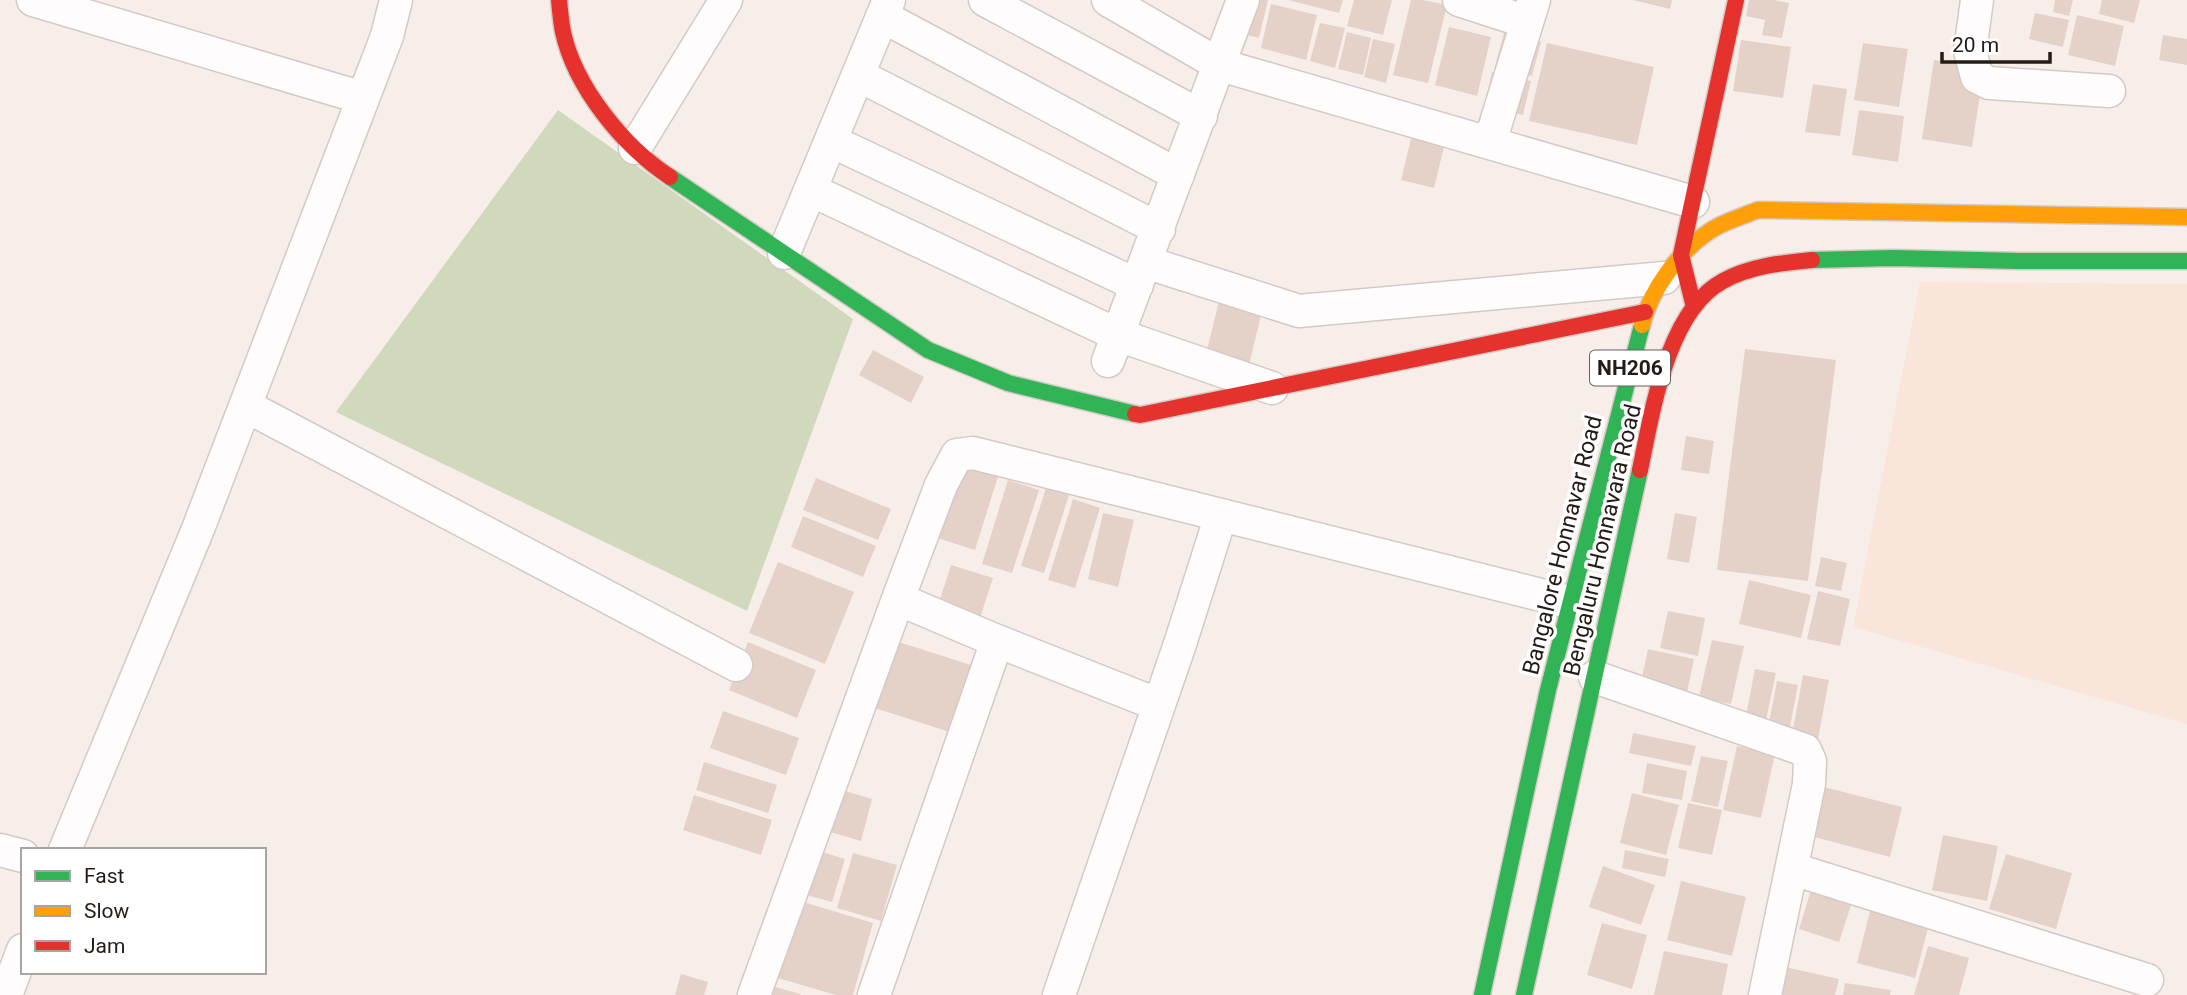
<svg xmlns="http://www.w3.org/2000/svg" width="2187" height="995" font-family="Roboto,sans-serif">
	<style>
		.built { fill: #f9e5da }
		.green { fill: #d0d9bb }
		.building { fill: #e4d2c9 }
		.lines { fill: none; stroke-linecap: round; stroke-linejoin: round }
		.street-casing { stroke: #d4cac5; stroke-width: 35 }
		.fast-casing { stroke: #d4cac5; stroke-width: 19 }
		.slow-casing { stroke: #d4cac5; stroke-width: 19 }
		.jam-casing { stroke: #d4cac5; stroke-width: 19 }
		.street { stroke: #fefcfc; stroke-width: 32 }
		.fast { stroke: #30b455; stroke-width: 16 }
		.slow { stroke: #ff9f0a; stroke-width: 16 }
		.jam { stroke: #e5322d; stroke-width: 16 }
		.labels { text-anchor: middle; stroke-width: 7; stroke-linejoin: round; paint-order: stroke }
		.shield { fill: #fff; stroke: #665f5b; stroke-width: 2 }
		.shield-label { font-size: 21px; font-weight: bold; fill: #251b15 }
		.street-label { font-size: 23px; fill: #251b15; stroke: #fff }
	</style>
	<rect width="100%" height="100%" fill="#f8eee9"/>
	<path class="built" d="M1920,282l267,2v440l-334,-97z"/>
	<path class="green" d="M558,110l295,209 -106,292 -411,-199z"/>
	<path class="building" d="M1239,0h29l-9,38 -27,-7z
		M1288,0h55l-4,13z
		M1354,0h38l-9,35 -36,-9z
		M1411,0h12l24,5 -19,78 -35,-8z
		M1633,0h39l-2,9z
		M1749,0h26l14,3 -7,35 -20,-3 3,-15 -19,-4z
		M2055,0h18l-4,16 -16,-4z
		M2102,0h38l-6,23 -35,-9z
		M1271,4l46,11 -11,45 -45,-12z
		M2035,13l34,7 -6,27 -34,-8z
		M2077,15l47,11 -9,40 -47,-11z
		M1320,23l25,5 -10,40 -25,-7z
		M1449,27l42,10 -14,59 -42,-11z
		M1347,32l24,6 -8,37 -25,-6z
		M1504,33l37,9 -9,34 -37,-9z
		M2163,35l24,4v26l-28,-5z
		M1373,39l22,5 -9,39 -22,-6z
		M1741,40l50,7 -8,51 -50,-7z
		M1547,43l107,24 -17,78 -108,-24z
		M1863,43l45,6 -9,58 -45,-7z
		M1934,60l50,8 -12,79 -50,-8z
		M1492,72l39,9 -8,34 -39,-9z
		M1813,84l34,5 -7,47 -35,-4z
		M1859,110l45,6 -6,46 -46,-7z
		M1416,118l33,8 -15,62 -33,-8z
		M1220,297l43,10 -14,58 -43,-11z
		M1745,349l91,11 -28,221 -91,-11z
		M873,350l51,27 -13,26 -52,-28z
		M1686,436l28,5 -5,33 -28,-4z
		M953,455l47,15 -25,80 -47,-15z
		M816,478l75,31 -13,31 -75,-30z
		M1008,480l31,10 -27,83 -30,-9z
		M1046,488l23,7 -25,78 -23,-7z
		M1073,499l27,9 -25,80 -27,-8z
		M1103,513l31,7 -16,67 -30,-8z
		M1675,513l22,4 -8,46 -22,-4z
		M803,516l73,30 -13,31 -72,-30z
		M1821,557l26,6 -6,28 -26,-5z
		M778,562l76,30 -29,72 -76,-31z
		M951,565l42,13 -17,52 -42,-12z
		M1749,580l62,15 -10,43 -62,-14z
		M1818,591l32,8 -10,47 -33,-7z
		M1668,611l37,7 -7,38 -38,-8z
		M880,636l94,30 -21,67 -94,-30z
		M1712,640l32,6 -13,58 -32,-7z
		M748,642l68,28 -19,48 -68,-28z
		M1648,649l46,10 -8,38 -46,-10z
		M1755,669l21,4 -11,52 -20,-4z
		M1803,675l26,5 -12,64 -26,-4z
		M1777,681l21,4 -9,47 -21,-4z
		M723,711l76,27 -13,37 -76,-27z
		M1633,733l63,13 -5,20 -62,-13z
		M1737,746l38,8 -14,64 -38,-8z
		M1701,756l27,5 -10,46 -27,-6z
		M704,762l73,23 -9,28 -72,-23z
		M1647,763l40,8 -5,29 -40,-7z
		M1816,785l86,22 -12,50 -87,-23z
		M832,787l40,12 -11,42 -41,-12z
		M1632,793l47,12 -13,50 -46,-12z
		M694,795l78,25 -11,35 -78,-25z
		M1688,803l34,7 -10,45 -34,-7z
		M1943,835l55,11 -11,55 -55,-11z
		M816,850l29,9 -13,43 -29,-8z
		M1625,850l44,9 -4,18 -43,-9z
		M853,853l44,12 -16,56 -44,-13z
		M2006,854l66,19 -16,56 -67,-20z
		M1603,866l52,19 -14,40 -52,-18z
		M1814,880l41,13 -16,49 -40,-13z
		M1681,881l65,16 -14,59 -65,-16z
		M797,900l76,23 -20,72h-17l-62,-18z
		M1871,907l59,14 -15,57 -58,-15z
		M1602,923l45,12 -15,54 -45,-14z
		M1928,946l41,12 -10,37h-45z
		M1664,951l64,13 -6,31h-68z
		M1776,965l63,14 -4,16h-65z
		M681,974l27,8 -4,13h-29z
		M1845,983l46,7 -1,5h-47z
		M764,984l37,10 -1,1h-39z"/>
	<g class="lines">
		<g class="street-casing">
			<path id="street" d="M33,0l330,98
				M985,0l216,116
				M1108,0l112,65 473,137
				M1459,0l68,22
				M1977,0l-7,51 7,26 12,6 120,8
				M882,16l296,159
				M858,75l301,154
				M831,141l306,144
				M1490,142l44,-142
				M635,148l91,-148
				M811,190l307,145 154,53
				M784,253l105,-253
				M1145,262l154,49 365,-33
				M1108,361l135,-361
				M246,406l490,259
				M898,599l99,42
				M1595,677l210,73 5,11 -1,23 -44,211
				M0,850l23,6
				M65,850l133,-321 189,-493 9,-36
				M1793,869l354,111
				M6,995l17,-45
				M754,995l144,-396 43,-114 16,-30 16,-2 596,149
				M874,995l123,-354 162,64
				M1059,995l121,-351 41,-129"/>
		</g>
		<g class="fast-casing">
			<path id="fast" d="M670,177l258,173 80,33 127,31
				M1812,260l81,-2 126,3h168
				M1482,995l66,-305 94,-365
				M1524,995l116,-525"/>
		</g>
		<g class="slow-casing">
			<path id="slow" d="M1642,325c9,-37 39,-76 71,-96 13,-8 30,-13 45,-19l429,7"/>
		</g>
		<g class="jam-casing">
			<path id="jam" d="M559,0c1,11 2,22 4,32 12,55 60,114 107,145
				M1694,307l-13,-52 55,-255
				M1135,414l5,1 505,-103
				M1640,470c12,-57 27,-159 83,-189 27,-15 58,-18 89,-21"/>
		</g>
		<use href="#street" class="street"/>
		<use href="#fast" class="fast"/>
		<use href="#slow" class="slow"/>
		<use href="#jam" class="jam"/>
	</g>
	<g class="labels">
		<rect class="shield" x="1590" y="350.5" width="80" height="35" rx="5"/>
		<g class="shield-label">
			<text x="1630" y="375">NH206</text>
		</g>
		<g class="street-label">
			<text transform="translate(1602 540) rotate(-77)" y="8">Bengaluru Honnavara Road</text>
			<text transform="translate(1562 545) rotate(-76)" y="8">Bangalore Honnavar Road</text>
		</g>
	</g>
	<rect x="21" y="848" width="245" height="126" fill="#ffffff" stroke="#a8a4a1" stroke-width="2"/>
	<rect x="35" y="871" width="35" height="10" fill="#30b455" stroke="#a8a4a1" stroke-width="2"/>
	<text x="84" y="883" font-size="21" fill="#251b15">Fast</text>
	<rect x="35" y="906" width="35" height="10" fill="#ff9f0a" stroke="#a8a4a1" stroke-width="2"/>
	<text x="84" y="918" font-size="21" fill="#251b15">Slow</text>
	<rect x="35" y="941" width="35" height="10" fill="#e5322d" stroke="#a8a4a1" stroke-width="2"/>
	<text x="84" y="953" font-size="21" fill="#251b15">Jam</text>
	<path d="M1942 52v10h108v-10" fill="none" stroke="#251b15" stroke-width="3.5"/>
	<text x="1952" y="52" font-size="21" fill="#251b15" stroke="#ffffff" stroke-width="5" paint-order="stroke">20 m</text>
</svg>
